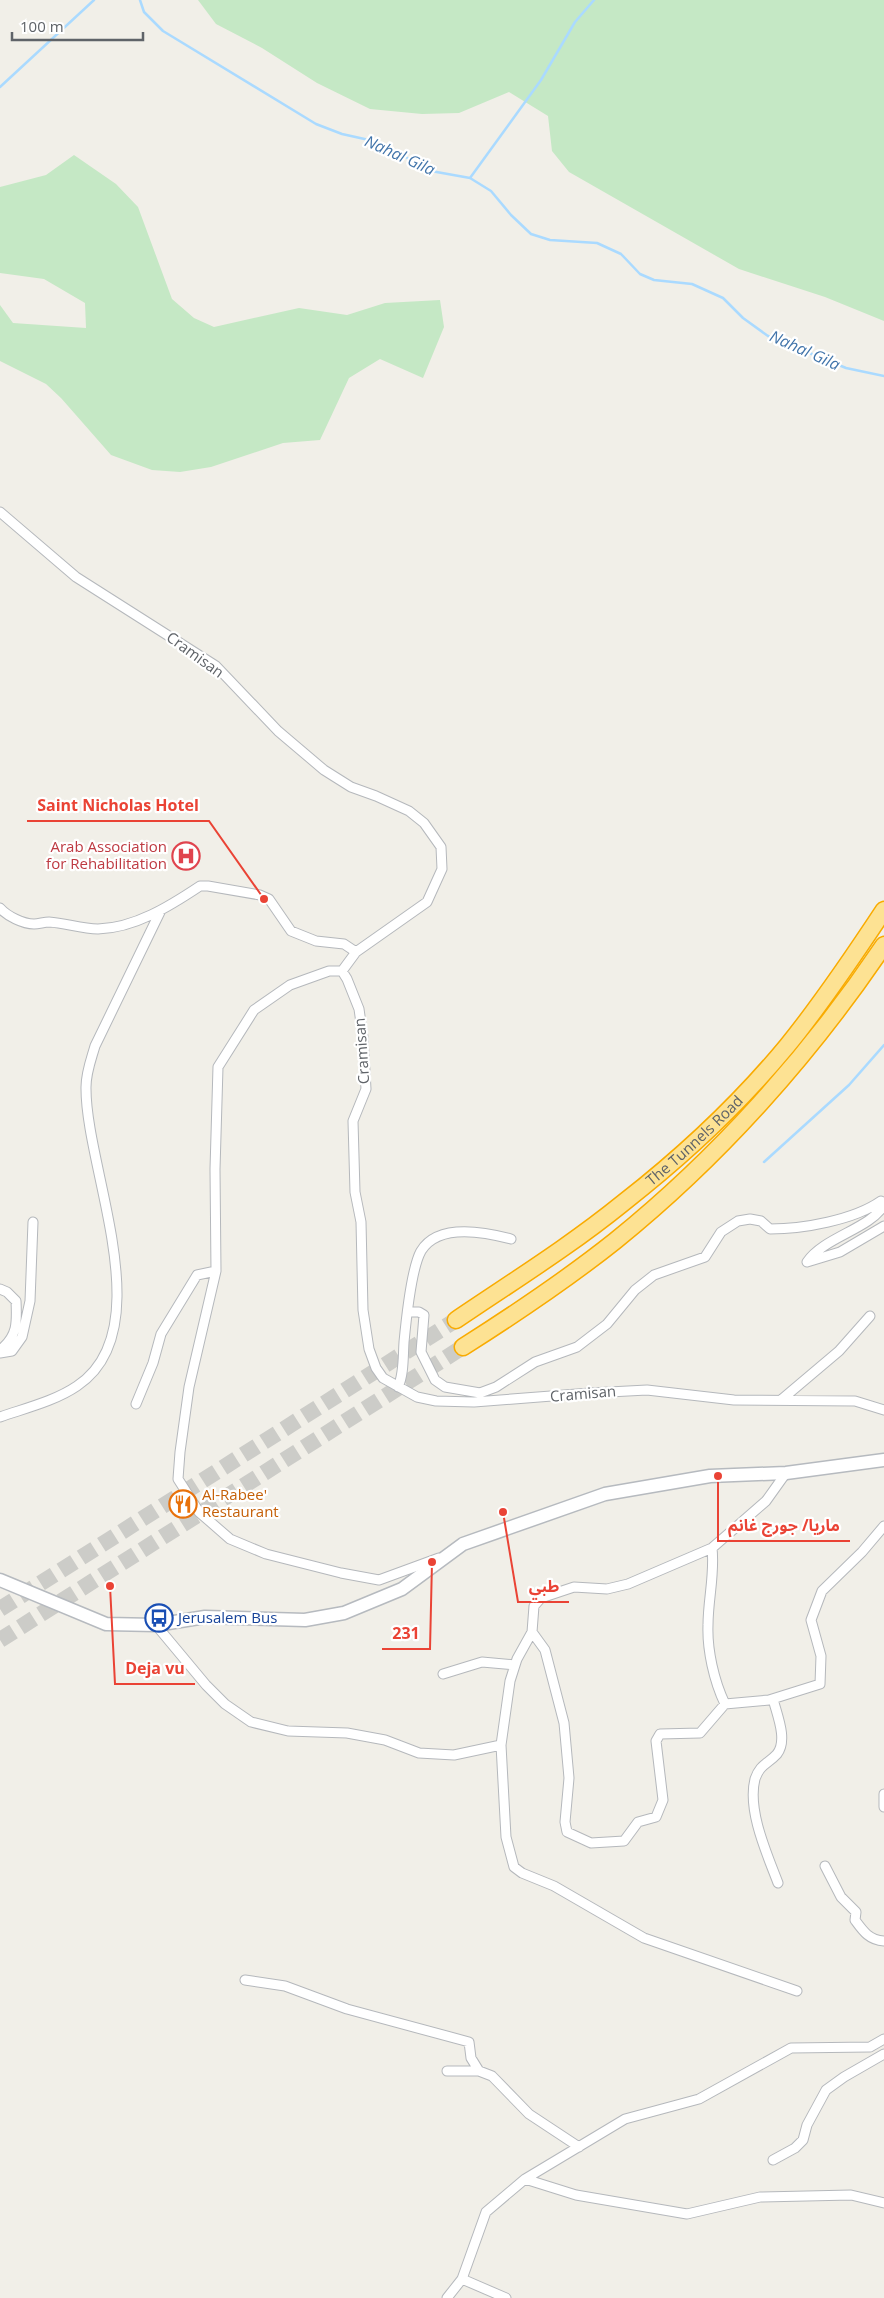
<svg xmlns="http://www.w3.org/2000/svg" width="884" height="2298" font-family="'Open Sans','Noto Sans Arabic',sans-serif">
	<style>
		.green { fill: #c5e8c5 }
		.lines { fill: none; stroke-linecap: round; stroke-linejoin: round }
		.stream { stroke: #aadaff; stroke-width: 2.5 }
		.highway-tunnel { stroke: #ccccc8; stroke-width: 16; stroke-dasharray: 16 8; stroke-linecap: butt }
		.street-casing { stroke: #b5b8bc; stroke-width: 11 }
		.secondary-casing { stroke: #b6babf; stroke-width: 15 }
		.highway-casing { stroke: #f9ab00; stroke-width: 19 }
		.street { stroke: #fff; stroke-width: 9 }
		.secondary { stroke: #fff; stroke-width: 12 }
		.highway { stroke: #fde293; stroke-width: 16 }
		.labels { text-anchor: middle; stroke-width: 4.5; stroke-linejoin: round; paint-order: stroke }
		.street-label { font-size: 15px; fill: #5f6368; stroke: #fff }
		.health-label { font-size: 15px; fill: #be3a42; stroke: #fff; text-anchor: end }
		.food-label { font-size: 15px; fill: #c56008; stroke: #fff; text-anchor: start }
		.transit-label { font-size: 15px; fill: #164399; stroke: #fff; text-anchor: start }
		.water-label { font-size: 16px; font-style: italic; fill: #4174aa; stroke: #fff }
		.leader { fill: none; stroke: #ea4335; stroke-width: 2 }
		.callout-dot { fill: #ea4335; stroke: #fff; stroke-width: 2 }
		.callout-label { font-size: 16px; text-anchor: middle; font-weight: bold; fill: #ea4335; stroke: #fff; stroke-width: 4.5; stroke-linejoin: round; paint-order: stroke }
	</style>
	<rect width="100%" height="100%" fill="#f1efe8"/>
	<path class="green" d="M198,0h686v321l-59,-24 -86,-28 -170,-97 -17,-21 -4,-35 -39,-24 -50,21 -37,1 -52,-5 -53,-26 -55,-35 -46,-24z
		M74,155l42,29 22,23 34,92 22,19 20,9 85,-19 48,7 38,-12 55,-3 4,27 -21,51 -43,-19 -31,19 -29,62 -37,3 -72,24 -31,5 -28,-2 -41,-15 -50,-57 -15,-14 -46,-23v-56l13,18 73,5 -1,-25 -41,-24 -44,-6v-86l46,-12z"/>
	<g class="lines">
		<path class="stream" d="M140,0l4,12 19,19 153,93 26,10 36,8 53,29 39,7 21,13 20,24 20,19 19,6 47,3 24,11 19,20 14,6 38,4 31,14 20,20 25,18 78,32 38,8
			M0,87l94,-87
			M470,178l71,-98 34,-58 19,-22
			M764,1162l85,-77 35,-40"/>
		<path class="highway-tunnel" d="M0,1609l456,-289
			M0,1640l463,-293"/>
		<g class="street-casing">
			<path id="street" d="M0,512l76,65 140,89 62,65 46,39 27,17 25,9 33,15 15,12 17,24 1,22 -15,33 -71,50 -14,19 5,8 12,30 4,28 3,52 -13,32 2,71 6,30 2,88 6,39 7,19 7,10 34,19 19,4 38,1 116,-9 57,-3 87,10 121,1 29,9
				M0,908c7,8 23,16 34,16 5,0 10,-2 15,-2 17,1 32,7 49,7 37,-1 72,-23 102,-43h8l52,9 9,4 22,32 25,10 28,3 12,8
				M342,971h-13l-39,14 -36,25 -36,57 -3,102 1,102 -27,116 -9,65 -2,27 21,33 31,27 36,15 75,19 38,7 60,-22
				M884,1205c-14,24 -60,32 -77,57l33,-10 44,-26
				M0,1289l7,3 9,9c1,21 2,35 -16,49
				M408,1312h11l5,3 -3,37 14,28 10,7 35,6 16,-6 39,-25 42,-15 30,-23 28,-34 19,-15 51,-18 16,-25 17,-11 12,-2 11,2 9,8c33,0 84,-9 111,-28l3,2
				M0,1353l12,-2 10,-14 8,-36 3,-79
				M398,1387c6,-13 5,-30 6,-45 2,-21 7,-73 17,-91 17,-28 64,-19 90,-12
				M781,1400l58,-49 31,-35
				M136,1404l17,-41 8,-29 36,-59 19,-4
				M0,1417c26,-9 55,-16 77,-31 85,-56 8,-218 9,-299 0,-15 5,-27 9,-41l66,-136
				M786,1473l-20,28 -54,47 -84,36 -21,5 -33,-2 -33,11 -7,8 -2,26 -15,27 -7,22 -9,64 5,92 8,30 8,6 32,13 90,52 153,53
				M712,1548c3,26 -4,51 -4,77 -1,25 6,56 17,79
				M156,1625l50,60 19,19 26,18 37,9 59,2 38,7 34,13 35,2 47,-10
				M532,1632l13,18 19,73 5,55 -4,44 2,10 24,11 33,-2 14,-19 18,-5 7,-17 -7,-59 4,-7 40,-1 25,-29 44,-4 51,-16 1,-28 -10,-36 11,-29 40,-39 22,-26
				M443,1674l39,-12 33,3
				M773,1699c4,16 15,41 4,55 -9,10 -17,10 -22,25 -8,31 12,75 23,104
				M884,1794v13
				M825,1866l16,31 15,15 -1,8c8,11 14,20 29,21
				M245,1980l40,6 62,23 122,33 2,16 8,13
				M447,2071h32l13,5 37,38 50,33
				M773,2160l22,-12 8,-8 4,-15 19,-35 18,-13 40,-23
				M525,2179l51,16 111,19 73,-17 91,-2 33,8
				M462,2279l44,19
				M447,2298l15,-19 24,-67 39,-33 100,-60 74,-20 92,-51 79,-1 14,-8"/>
		</g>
		<g class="secondary-casing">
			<path id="secondary" d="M0,1580l106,44 50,1 49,-8 100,3 39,-7 58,-24 61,-45 142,-50 105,-18 76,-3 98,-13"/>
		</g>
		<g class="highway-casing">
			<g id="highway">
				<path id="s1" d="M456,1320c56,-38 114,-74 167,-117 59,-46 116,-99 164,-157 35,-43 66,-89 97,-136"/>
				<path d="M463,1347c52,-33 103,-67 152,-106 103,-83 195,-186 269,-296"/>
			</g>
		</g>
		<use href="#street" class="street"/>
		<use href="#secondary" class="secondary"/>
		<use href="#highway" class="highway"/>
	</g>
	<defs>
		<g id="hospital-ring" transform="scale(1.4375)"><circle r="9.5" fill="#fff" stroke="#e0444e" stroke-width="1.5"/><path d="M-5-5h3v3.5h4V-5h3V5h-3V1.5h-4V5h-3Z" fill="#e0444e"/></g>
		<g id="restaurant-ring" transform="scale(1.4375)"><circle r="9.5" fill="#fff" stroke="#e8710a" stroke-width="1.5"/><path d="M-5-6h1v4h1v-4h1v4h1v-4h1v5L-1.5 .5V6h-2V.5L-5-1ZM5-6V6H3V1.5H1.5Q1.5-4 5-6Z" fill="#e8710a"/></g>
		<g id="bus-ring" transform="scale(1.4375)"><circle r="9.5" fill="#fff" stroke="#1a4fb4" stroke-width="1.5"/><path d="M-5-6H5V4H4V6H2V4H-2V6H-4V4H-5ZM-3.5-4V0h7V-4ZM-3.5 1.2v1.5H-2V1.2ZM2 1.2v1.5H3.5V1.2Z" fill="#1a4fb4"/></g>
	</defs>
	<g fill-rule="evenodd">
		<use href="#hospital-ring" x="186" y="856"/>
		<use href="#restaurant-ring" x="183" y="1504"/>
		<use href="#bus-ring" x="159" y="1618"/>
	</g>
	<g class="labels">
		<g class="street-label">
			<text transform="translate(195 655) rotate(36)" y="5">Cramisan</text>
			<text transform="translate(362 1051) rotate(-94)" y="5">Cramisan</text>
			<text dy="5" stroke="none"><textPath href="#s1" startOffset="299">The Tunnels Road</textPath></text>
			<text transform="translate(583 1394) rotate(-5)" y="5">Cramisan</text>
		</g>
		<g class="health-label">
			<text x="167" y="852">Arab Association<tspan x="167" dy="17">for Rehabilitation</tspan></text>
		</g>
		<g class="food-label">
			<text x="202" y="1500">Al-Rabee'<tspan x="202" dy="17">Restaurant</tspan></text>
		</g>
		<g class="transit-label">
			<text x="178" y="1623">Jerusalem Bus</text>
		</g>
		<g class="water-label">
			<text transform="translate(400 155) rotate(24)" y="6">Nahal Gila</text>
			<text transform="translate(805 350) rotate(24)" y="6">Nahal Gila</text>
		</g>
	</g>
	<path class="leader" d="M264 899L209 821H27M718 1476L718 1541H850M503 1512L518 1602H569M432 1562L430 1649H382M110 1586L115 1684H195"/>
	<g class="callout-dot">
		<circle cx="264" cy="899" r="5"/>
		<circle cx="718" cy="1476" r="5"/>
		<circle cx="503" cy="1512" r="5"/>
		<circle cx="432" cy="1562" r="5"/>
		<circle cx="110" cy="1586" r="5"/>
	</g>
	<g class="callout-label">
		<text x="118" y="811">Saint Nicholas Hotel</text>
		<text x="784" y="1531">ماريا/ جورج غانم</text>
		<text x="544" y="1592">طبي</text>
		<text x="406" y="1639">231</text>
		<text x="155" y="1674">Deja vu</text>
	</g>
	<path d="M12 32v8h131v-8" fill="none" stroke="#5f6368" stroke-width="2.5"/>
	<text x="20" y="32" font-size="15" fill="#5f6368" stroke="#ffffff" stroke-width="4" paint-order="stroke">100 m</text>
</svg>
